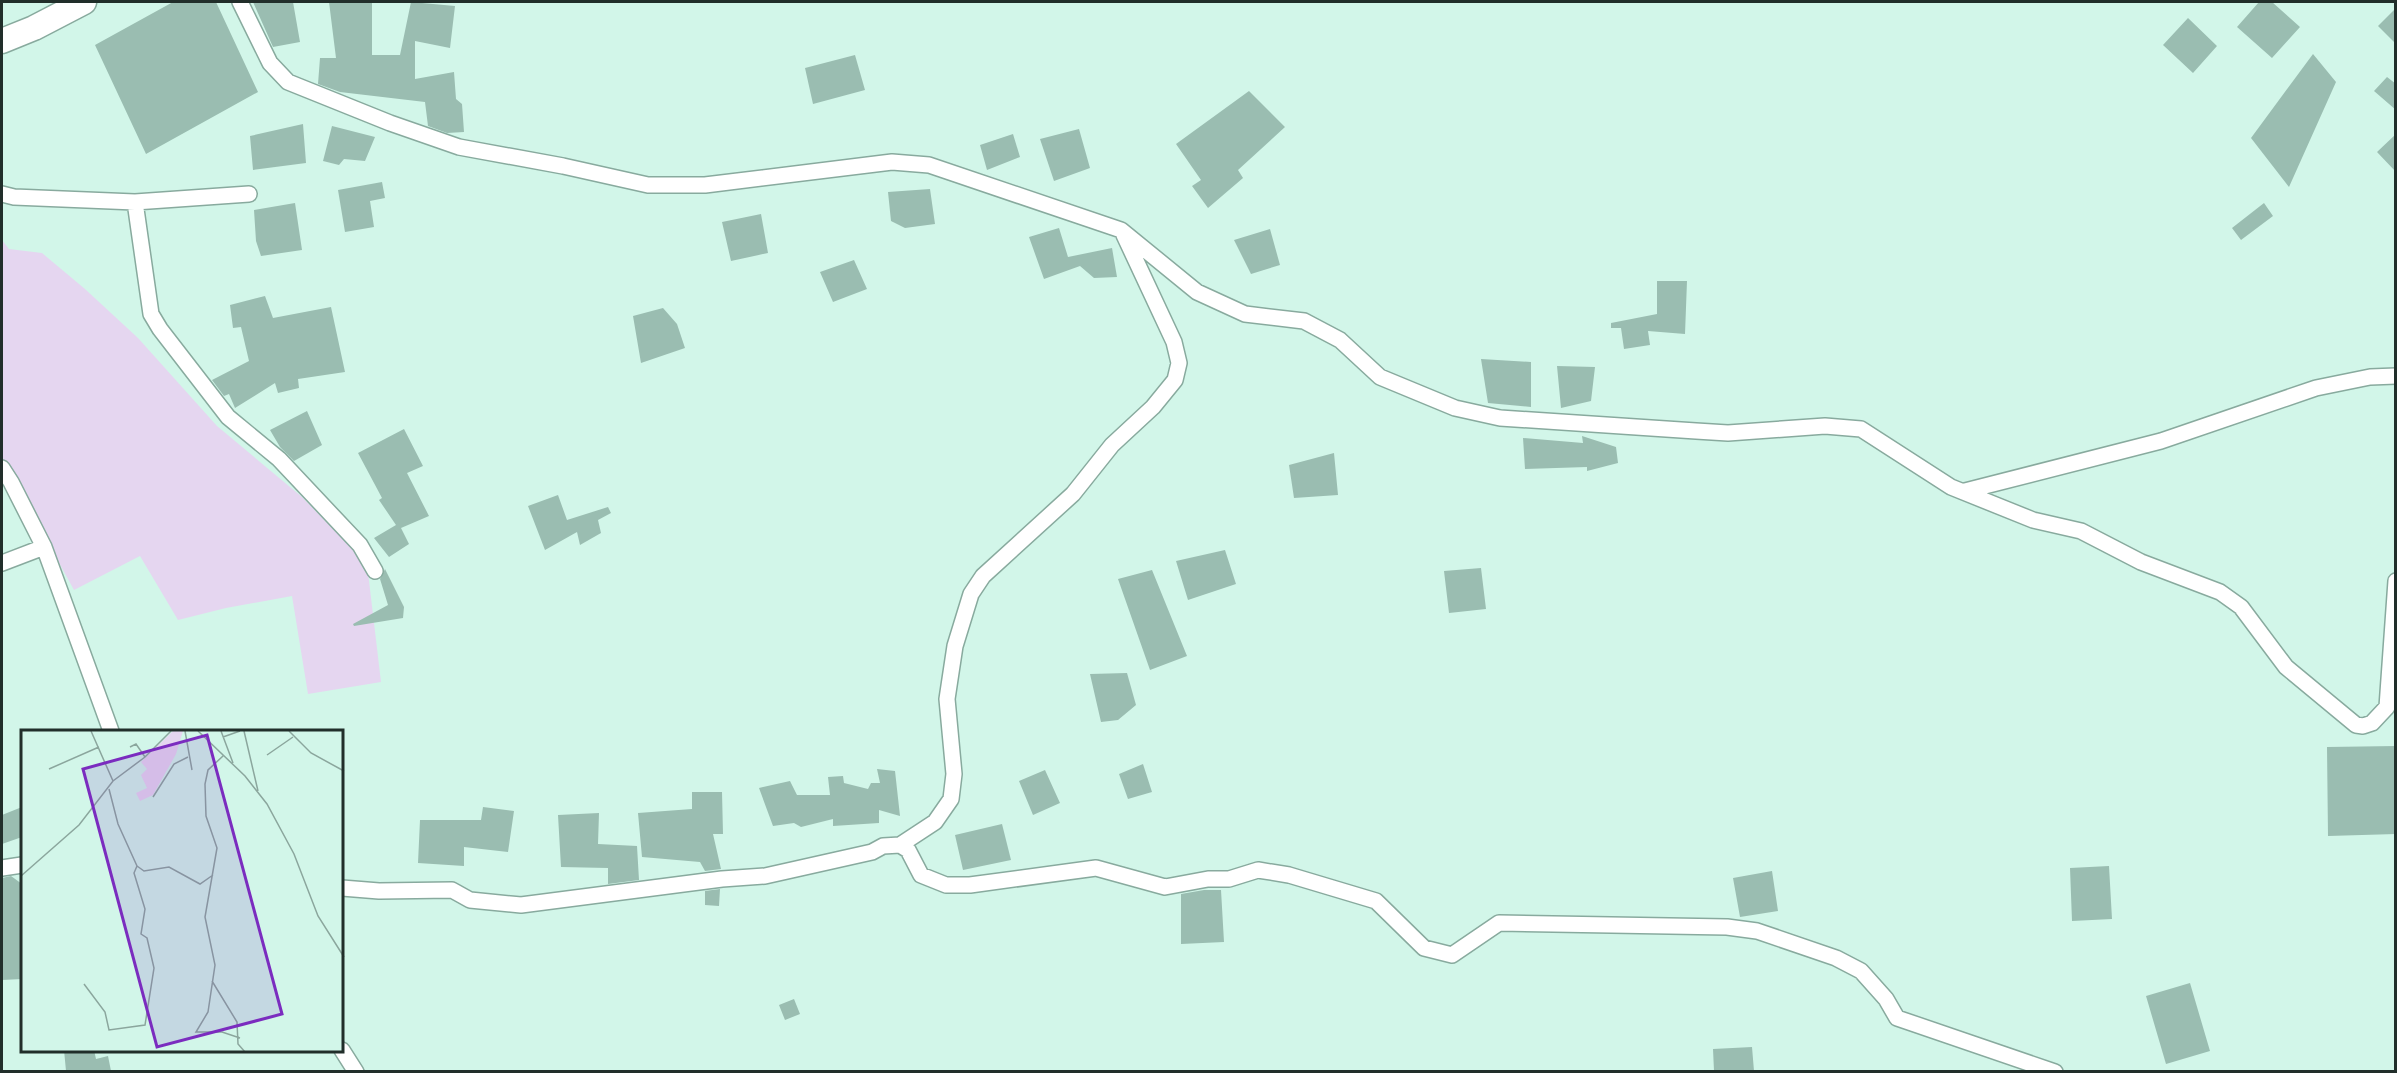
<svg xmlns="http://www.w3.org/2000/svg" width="2397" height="1073" font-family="'Playfair Display',serif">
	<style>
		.green { fill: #e5d6f0 }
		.building { fill: #9abdb1 }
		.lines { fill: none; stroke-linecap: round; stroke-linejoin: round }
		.minor-casing { stroke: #88aa9e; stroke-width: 18 }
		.primary-casing { stroke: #88aa9e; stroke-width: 27 }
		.minor { stroke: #fff; stroke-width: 15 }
		.primary { stroke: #fff; stroke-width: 24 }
		.inset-road { fill: none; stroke: #8ba69d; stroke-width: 1.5 }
		.view { fill: #7b2cbf; fill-opacity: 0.15; stroke: #7b2cbf; stroke-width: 3 }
		.inset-edge { fill: none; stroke: #212e2a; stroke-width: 3 }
	</style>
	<rect width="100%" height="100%" fill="#d2f6e9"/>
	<path class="green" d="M2,240l7,9 33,4 43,36 53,49 79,88 85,71 65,67 14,118 -73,12 -16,-98 -66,12 -48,12 -38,-64 -66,34 -72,-131z"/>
	<path class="building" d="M173,2h43l42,90 -112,62 -51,-109z
		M253,2h40l7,40 -27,5z
		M329,2h43v53h28l11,-53 44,4 -5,42 -35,-7v38l39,-7 2,27 6,5 2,28 -17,1 -19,-7 -3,-24 -85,-10 -22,-8 2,-26h16z
		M2259,2h13l28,25 -28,31 -35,-31z
		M2396,8v36l-18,-18z
		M2188,18l29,28 -24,27 -30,-28z
		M2313,54l23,28 -47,105 -38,-49z
		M855,55l10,35 -52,14 -8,-36z
		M2387,77l9,7v26l-22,-19z
		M1249,91l36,36 -47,43 5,8 -35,30 -16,-22 9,-6 -25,-36z
		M303,124l3,39 -53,7 -3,-34z
		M332,126l43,11 -10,24 -21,-2 -5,6 -16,-4z
		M1079,129l11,39 -36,13 -14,-42z
		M1013,134l7,23 -33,13 -7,-25z
		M2396,134v38l-19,-20z
		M382,182l3,16 -15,3 4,26 -29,5 -7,-42z
		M930,189l5,35 -30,4 -14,-7 -3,-29z
		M295,203l7,47 -41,6 -5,-15 -2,-31z
		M2264,203l9,13 -32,24 -9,-12z
		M761,214l7,39 -37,8 -9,-39z
		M1059,228l9,29 44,-9 5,29 -23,1 -14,-12 -36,13 -15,-42z
		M1270,229l10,36 -29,9 -17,-34z
		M854,260l13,29 -34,13 -13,-30z
		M1657,281h30l-2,53 -37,-3 2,14 -26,4 -3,-21h-10v-5l46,-9z
		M265,296l8,22 58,-11 14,65 -47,7 1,9 -21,5 -3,-10 -40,25 -6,-14 -5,2 -12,-16 37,-19 -8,-34 -8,1 -3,-23z
		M663,308l14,16 8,24 -44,15 -8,-47z
		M1481,359l50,3v45l-43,-4z
		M1557,366l38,1 -4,34 -30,7z
		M307,411l15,34 -28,16 -14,-14 -10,-17z
		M404,429l19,37 -16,7 22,43 -28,12 8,16 -20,13 -15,-19 22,-13 -17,-25 3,-2 -24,-45z
		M1582,436l34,11 2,16 -31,8v-4l-62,2 -2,-31 60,5z
		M1334,453l4,42 -44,3 -5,-33z
		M558,495l9,25 41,-13 3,6 -13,7 3,13 -21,12 -3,-13 -32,18 -17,-44z
		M1225,550l11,34 -48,16 -12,-39z
		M1481,568l5,41 -37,4 -5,-42z
		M385,569l19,38 -1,11 -49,8 -1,-2 35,-19 -8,-26z
		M1152,570l35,86 -37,14 -32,-91z
		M1127,673l9,32 -18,15 -17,2 -11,-48z
		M2396,746v88l-68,2 -1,-89z
		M1143,764l9,28 -24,7 -9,-25z
		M877,769l18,2 5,45 -21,-6v13l-46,3v-7l-32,8 -7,-4 -21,3 -14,-38 31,-7 7,14h33l-2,-18 15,-1 1,7 24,6 3,-6h9z
		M1045,770l15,33 -27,12 -14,-34z
		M692,792h30l1,42h-10l8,35 -16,2 -5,-9 -58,-5 -4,-44 54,-4z
		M22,807v30l-20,7v-29z
		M483,807l31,4 -6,41 -44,-5v19l-46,-3 2,-43h61z
		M599,813l-1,31 39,2 2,34 -31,4v-16l-47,-1 -3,-52z
		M1002,824l9,36 -48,10 -8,-35z
		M2109,866l3,53 -40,2 -2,-53z
		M1772,871l6,40 -38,6 -7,-39z
		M11,876l11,8v95l-20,1v-102z
		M720,889l-1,17 -14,-1v-14z
		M1204,890h17l3,52 -43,2v-50z
		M2190,983l20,68 -44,13 -20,-68z
		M794,999l6,15 -15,6 -6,-15z
		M1752,1047l2,24h-40l-1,-22z
		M64,1050h30l2,9 12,-3 3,15h-45z"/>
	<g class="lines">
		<g class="minor-casing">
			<path id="minor" d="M240,2l30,61 18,19 102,41 69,24 104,19 85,19h57l187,-23 37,3 192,65 76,62 48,22 59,7 36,19 40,37 75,31 45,10 196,13 32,2 97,-7 36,3 90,58 82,33 48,11 60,31 79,30 21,15 45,60 70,58 7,1 9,-3 15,-16 9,-126
				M2,194l12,3 121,5 114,-8
				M135,202l16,112 9,15 68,88 51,42 81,86 15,26
				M2,468l9,14 33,65 67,184
				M1965,491l196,-50 155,-53 54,-11 26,-1
				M2,563l42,-16
				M900,845l35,-23 16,-23 3,-25 -7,-75 8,-53 16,-52 12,-18 90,-82 39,-49 41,-38 22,-27 4,-17 -5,-21 -50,-107
				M2,868l20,-3
				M342,888l37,3 73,-1 18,10 51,5 201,-26 43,-3 107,-24 11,-6 17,-1 8,5 13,25 25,10h24l126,-17 69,19 43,-8h21l29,-9 31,5 87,26 48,47 28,7 47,-32 228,4 30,4 79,27 25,13 25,28 11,19 158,54
				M342,1050l14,22"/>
		</g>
		<g class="primary-casing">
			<path id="primary" d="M2,41l32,-13 50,-26"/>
		</g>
		<use href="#minor" class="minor"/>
		<use href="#primary" class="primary"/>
	</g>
	<g transform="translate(21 730)">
		<rect width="322" height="322" fill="#d2f6e9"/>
		<path d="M152,1h10l-7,23 -23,41 -13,6 -4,-8 11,-5 -6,-13 6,-6 -6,-7z" fill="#e5d6f0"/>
		<path class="inset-road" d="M70,1l22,50M164,1l7,39M177,1l47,45 22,28 27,50 24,62 26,41M200,1l12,32M223,1l14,60M268,1l22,22 33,18M202,7l17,-6M109,17l6,-3 9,13M246,25l26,-18M202,26l-15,14 -3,14 1,32 11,32 -12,69 10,48 -7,47 -12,20h26l18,6M28,39l50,-22M132,67l21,-33 14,-7M116,136l7,5 25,-4 31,17 13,-9M0,146l58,-51 34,-44 32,-24 26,-26M191,251l25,41 1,22 7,8M63,254l21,28 4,18 36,-5 9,-57 -7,-30 -6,-4 4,-25 -11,-36 3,-7 -19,-42 -9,-35"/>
		<path class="view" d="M186,5l75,279 -125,33 -74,-278z"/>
		<rect width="322" height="322" class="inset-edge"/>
	</g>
	<rect width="2397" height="1073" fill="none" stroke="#212e2a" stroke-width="6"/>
</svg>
